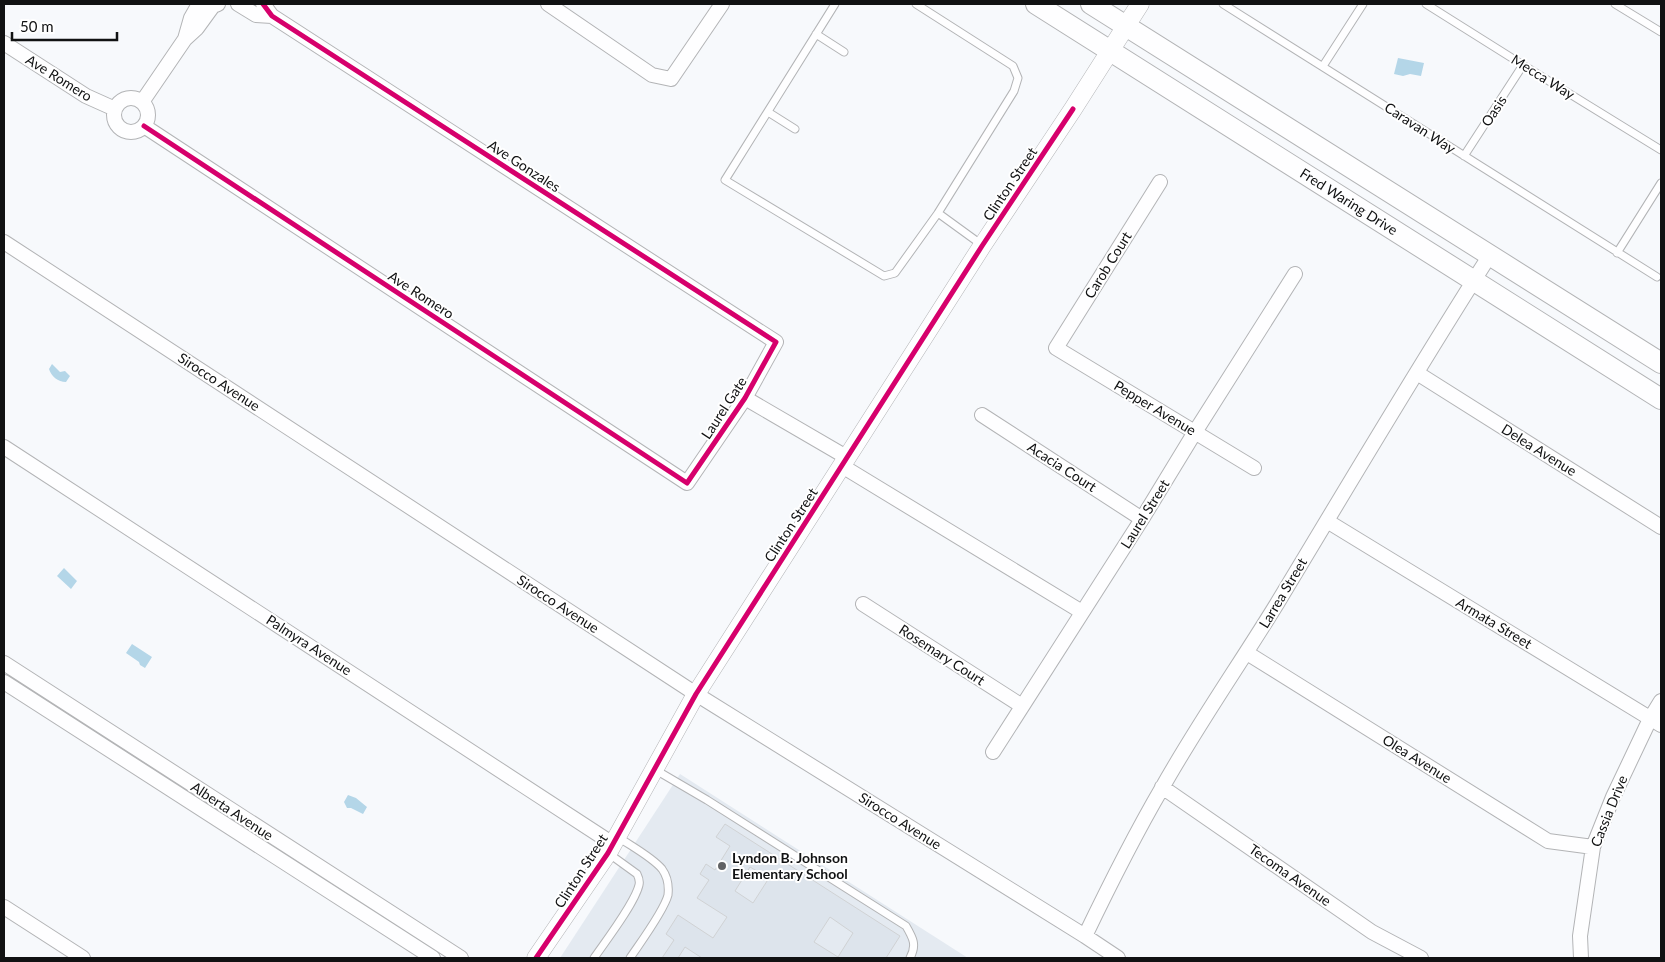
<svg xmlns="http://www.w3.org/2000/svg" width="1665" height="962" font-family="Lato,sans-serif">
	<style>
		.built { fill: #e4eaf1 }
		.water { fill: #b4d6e8 }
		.building { fill: #dde4ec; stroke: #d0d2d4; fill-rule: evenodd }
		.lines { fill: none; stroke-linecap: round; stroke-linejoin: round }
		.service-casing { stroke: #b3b4b6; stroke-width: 9 }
		.minor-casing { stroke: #b3b4b6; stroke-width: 16 }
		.tertiary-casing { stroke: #b3b4b6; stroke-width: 19 }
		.secondary-casing { stroke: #b3b4b6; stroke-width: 22 }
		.service { stroke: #fefeff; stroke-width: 7 }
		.minor { stroke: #fefeff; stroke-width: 14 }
		.tertiary { stroke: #fefeff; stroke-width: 18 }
		.secondary { stroke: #fefeff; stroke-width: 20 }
		.cycleway-casing { stroke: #fff; stroke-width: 8 }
		.cycleway { stroke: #d6006c; stroke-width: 5 }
		.poi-dot { fill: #626365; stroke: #fff; stroke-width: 2 }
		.labels { text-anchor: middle; stroke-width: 4; stroke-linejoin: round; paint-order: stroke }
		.street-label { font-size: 14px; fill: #111213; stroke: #fff }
		.poi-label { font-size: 14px; font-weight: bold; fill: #111213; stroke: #fff; text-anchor: start }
	</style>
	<rect width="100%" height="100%" fill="#f7f9fc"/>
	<path class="built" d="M680,774l288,184h-408z"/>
	<path class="water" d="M1398,58l26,5 -3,13 -11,-2 -7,2 -9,-2z
		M52,364l8,8 5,-1 5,5 -4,6c-8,0 -15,-6 -17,-13z
		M64,568l13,13 -6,8 -14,-13z
		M132,644l20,13 -7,11 -5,-3 -1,-3 -13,-9z
		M348,795l8,3 11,9 -4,7 -12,-6h-4l-3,-6z"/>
	<path class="building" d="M725,824l175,112 -14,22h-184l-17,-11 -7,11h-16l12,-18 -8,-6 12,-19 35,23 14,-21 -30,-19 12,-18 -9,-6 6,-10 9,6 15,-24 -14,-9zM750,867l19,11 -16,25 -18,-12zM830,917l23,16 -15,24 -24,-15z"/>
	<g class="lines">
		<g class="service-casing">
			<path id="service" d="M835,4l-110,176 159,96 11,-3 43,-60 44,32
				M916,4l97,62 5,12 -4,13 -76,122
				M1223,4l434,273
				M1426,4l97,61 138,85
				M1615,4l46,28
				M816,34l28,18
				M1323,66l40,-62
				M768,112l27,17
				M1464,156l59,-91
				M1617,253l44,-70
				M654,769l53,31 199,126c7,12 11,19 4,32
				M618,837c13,9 34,20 44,32 5,7 7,17 6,26 -4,16 -28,48 -38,63
				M594,958c11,-16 41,-55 45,-73 1,-4 0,-7 -2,-11l-29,-21"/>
		</g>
		<g class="minor-casing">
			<path id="minor" d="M238,4l18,11 16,1
				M548,4l104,71 19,4 51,-75
				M185,39l6,-21 8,-14
				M4,43l82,53 29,13
				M114 115a17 17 0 1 1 34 0a17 17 0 1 1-34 0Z
				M142,102l43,-63 12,-11 16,-22 5,-2
				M144,126l543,357 58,-85 31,-56 -504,-326 -9,-12
				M1160,182l-104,166 198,120
				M4,242l692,452 389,242 33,22
				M1417,373l244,154
				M745,398l103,60
				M982,415l160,104
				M4,447l609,397
				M842,466l240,146
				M1327,521l334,204
				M863,604l159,102
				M1247,653l301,188 45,6
				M4,663l457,295
				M4,682l429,276
				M993,752l149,-233 53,-87 100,-158
				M1162,787l210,145 49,26
				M4,907l79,51
				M1085,936c24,-50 49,-100 77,-148 36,-64 78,-124 116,-186 70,-116 139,-233 212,-347
				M1581,958l-1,-22 13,-89 20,-50 37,-78 11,-18"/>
		</g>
		<g class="tertiary-casing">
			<path id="tertiary" d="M536,958l72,-105 88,-159 286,-448 91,-137 67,-105"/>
		</g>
		<g class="secondary-casing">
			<g id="secondary">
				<path id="s1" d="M1036,4l625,395"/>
				<path d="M1091,4l570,359"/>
			</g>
		</g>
		<use href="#service" class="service"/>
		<use href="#minor" class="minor"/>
		<use href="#tertiary" class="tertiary"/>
		<use href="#secondary" class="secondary"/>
		<g class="cycleway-casing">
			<path id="cycleway" d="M144,126l543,357 58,-85 31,-56 -504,-326 -9,-12
				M536,958l72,-105 88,-159 286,-448 91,-137"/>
		</g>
		<use href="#cycleway" class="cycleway"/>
	</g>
	<circle class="poi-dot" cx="722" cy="866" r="5"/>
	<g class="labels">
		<g class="street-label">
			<text transform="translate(1543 77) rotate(32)" y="5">Mecca Way</text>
			<text transform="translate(59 78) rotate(32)" y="5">Ave Romero</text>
			<text transform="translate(1494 111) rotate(-57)" y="5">Oasis</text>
			<text transform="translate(1420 128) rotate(33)" y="5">Caravan Way</text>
			<text transform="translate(524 166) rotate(33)" y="5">Ave Gonzales</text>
			<text transform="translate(1010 184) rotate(-56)" y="5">Clinton Street</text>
			<text dy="5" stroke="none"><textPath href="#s1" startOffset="370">Fred Waring Drive</textPath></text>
			<text transform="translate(1108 265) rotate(-58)" y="5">Carob Court</text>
			<text transform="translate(421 295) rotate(33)" y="5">Ave Romero</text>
			<text transform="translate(219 382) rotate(33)" y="5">Sirocco Avenue</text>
			<text transform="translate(724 408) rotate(-57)" y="5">Laurel Gate</text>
			<text transform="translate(1155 408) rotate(31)" y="5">Pepper Avenue</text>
			<text transform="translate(1539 450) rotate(32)" y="5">Delea Avenue</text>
			<text transform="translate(1062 467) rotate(33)" y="5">Acacia Court</text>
			<text transform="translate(1145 514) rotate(-58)" y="5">Laurel Street</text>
			<text transform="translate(791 525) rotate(-57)" y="5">Clinton Street</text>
			<text transform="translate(1283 593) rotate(-59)" y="5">Larrea Street</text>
			<text transform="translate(558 604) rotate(33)" y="5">Sirocco Avenue</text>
			<text transform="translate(1494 623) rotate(31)" y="5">Armata Street</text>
			<text transform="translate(309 645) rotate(33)" y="5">Palmyra Avenue</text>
			<text transform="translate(942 655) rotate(33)" y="5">Rosemary Court</text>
			<text transform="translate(1417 759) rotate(32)" y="5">Olea Avenue</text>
			<text transform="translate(232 811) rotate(33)" y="5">Alberta Avenue</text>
			<text transform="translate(1609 811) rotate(-68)" y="5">Cassia Drive</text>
			<text transform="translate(900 821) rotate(32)" y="5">Sirocco Avenue</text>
			<text transform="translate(581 871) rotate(-57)" y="5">Clinton Street</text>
			<text transform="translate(1290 875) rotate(35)" y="5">Tecoma Avenue</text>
		</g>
		<g class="poi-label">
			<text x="732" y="863">Lyndon B. Johnson<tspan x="732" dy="16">Elementary School</tspan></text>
		</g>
	</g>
	<rect width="1665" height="962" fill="none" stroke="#111213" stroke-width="10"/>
	<path d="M12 32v8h105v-8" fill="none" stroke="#111213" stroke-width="2.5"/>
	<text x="20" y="32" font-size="15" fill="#111213" stroke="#ffffff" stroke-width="4" paint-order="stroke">50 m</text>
</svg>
